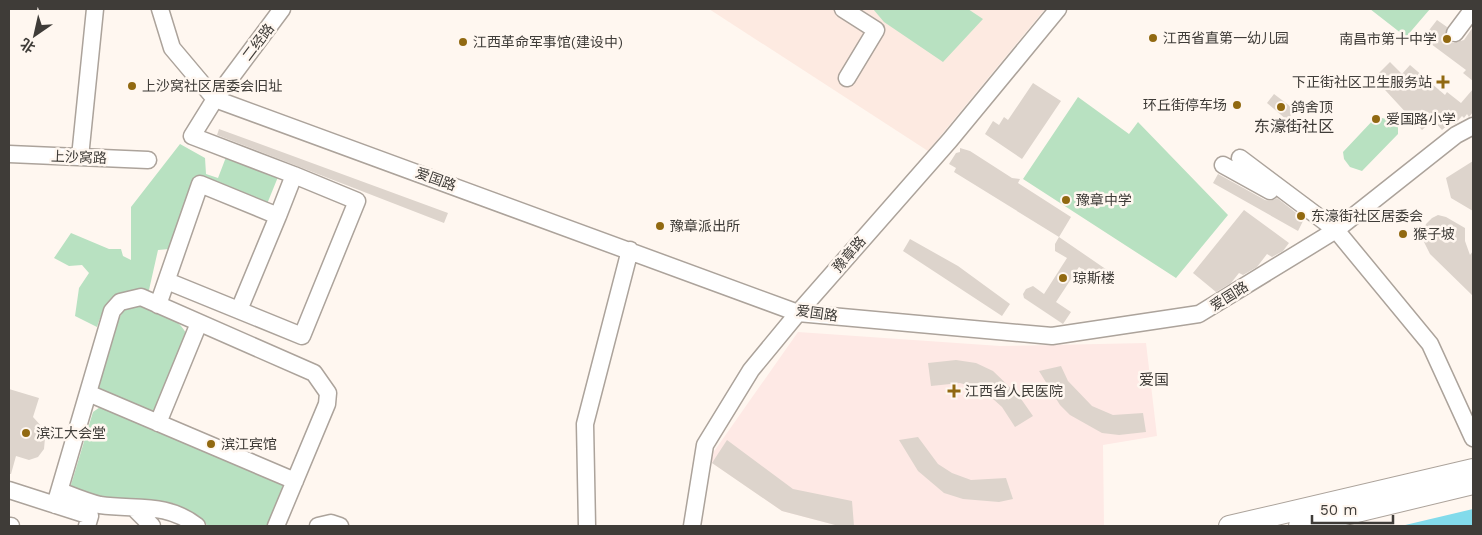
<svg xmlns="http://www.w3.org/2000/svg" width="1482" height="535" font-family="'Work Sans','Noto Sans SC',sans-serif">
	<style>
		.commercial { fill: #fdeae1 }
		.medical { fill: #fee9e5 }
		.green { fill: #b8e1c1 }
		.water { fill: #82dbeb }
		.building { fill: #ddd4cc }
		.lines { fill: none; stroke-linecap: round; stroke-linejoin: round }
		.minor-casing { stroke: #aca39b; stroke-width: 19 }
		.major-casing { stroke: #aca39b; stroke-width: 22 }
		.minor { stroke: #fff; stroke-width: 16 }
		.major { stroke: #fff; stroke-width: 20 }
		.poi-dot { fill: #916911; stroke: #fff7f0; stroke-width: 2 }
		.labels { text-anchor: middle; stroke-width: 5; stroke-linejoin: round; paint-order: stroke }
		.poi-label { font-size: 14px; fill: #3f3c38; stroke: #fff7f0; text-anchor: start }
		.street-label { font-size: 14px; fill: #3f3c38; stroke: #fff7f0 }
		.neighbourhood-label { font-size: 15px; fill: #3f3c38; stroke: #fff7f0 }
		.quarter-label { font-size: 16px; fill: #3f3c38; stroke: #fff7f0 }
	</style>
	<rect width="100%" height="100%" fill="#fff7f0"/>
	<path class="commercial" d="M709,9h336l-117,142z"/>
	<path class="medical" d="M798,332l202,14 146,-3 11,93 -54,9 1,81h-265l-57,-15 -74,-51z"/>
	<path class="green" d="M873,9h95l15,10 -40,43 -59,-40z
		M1370,9h60l-24,28z
		M1078,97l51,37 9,-12 90,93 -52,63 -153,-99z
		M1376,117l16,3 6,7v7l-36,37 -12,-4 -6,-8 -1,-7z
		M180,144l25,14 1,16 12,4 10,-26 52,20 -13,32 -73,-27 -25,72 -11,1 -9,40c-32,1 -42,7 -52,37l-22,-11 4,-28 10,-15 -7,-8 -13,1 -15,-8 17,-25 38,16h12l2,7 8,4v-53z
		M136,305c19,3 43,12 51,30l-33,78 -56,-25 20,-68 6,-10z
		M103,405l183,81 -17,40h-60l-36,-23 -75,-4 -28,-11 23,-76z"/>
	<path class="water" d="M1473,509v17h-72z"/>
	<path class="building" d="M1437,20l10,7 -1,9 7,7 11,-3 9,-13v54l-10,-8 3,-3 -43,-32z
		M1390,62l12,12 8,-9 35,30 2,-3 14,11 12,-14v23l-4,5 -2,-3 -3,4 -2,-2 -7,8 -3,-3 -10,9 -9,-10 -11,10 -48,-52z
		M1033,83l28,18 -39,58 -37,-25 8,-13 6,4 5,-8 4,3z
		M1274,94l21,16 -8,10 -20,-17z
		M219,129l229,84 -4,10 -227,-88z
		M960,148l10,3 42,27 8,1 -2,4 53,34 -12,20 -105,-65 2,-4 -7,-4 7,-11 4,-1z
		M1473,161v50l-22,-13 -5,-20z
		M1218,174l47,26 6,1 6,-3 27,21 -6,12 -85,-48z
		M1244,210l45,33 -6,8 -11,6 -5,-3 -10,13 -14,8 -4,-2 -8,10 -15,9 -23,-19z
		M1438,215l8,2 19,11v13l5,14 3,-4v45l-43,-42 -6,-12 -1,-10 3,-8 6,-6z
		M1059,237l51,35 -7,11 -24,-16 -23,35 15,10 -8,12 -39,-26 -1,-4 3,-5 7,-3 11,8 23,-36 -12,-7v-7z
		M910,239l48,27 52,38 -8,12 -99,-65z
		M956,360l20,3 17,8 26,25 14,20 -18,11 -13,-20 -19,-17 -23,-7 -29,3 -3,-23z
		M1061,366l7,15 24,25 21,9 30,-2 3,19 -27,3 -17,-2 -32,-18 -10,-10 -21,-34z
		M9,389l30,9 -6,19 10,11 2,10 -1,11 -6,8 -9,3 -13,-4 -5,18h-2z
		M918,437l20,27 14,9 19,7 35,-2 7,21 -14,3 -36,-3 -19,-6 -26,-22 -19,-31z
		M727,440l66,49 59,12 2,25h-15l-57,-15 -70,-48z"/>
	<g class="lines">
		<g class="minor-casing">
			<path id="minor" d="M160,9l12,39 43,51 583,214 254,23 147,-22 137,-84 120,-95 17,-9
				M282,9l-67,90 -23,37 102,39
				M843,9l33,21 -29,48
				M1455,33l18,-24
				M9,154l139,6
				M80,157l15,-148
				M1240,158l96,72 94,114 43,94
				M1223,165l47,26
				M167,281l135,55 55,-135 -63,-26 -16,41
				M158,305l42,-121 78,32 -39,94
				M88,393l207,88
				M158,423l41,-100
				M9,490l81,26 -3,10
				M60,491c13,5 27,11 40,14 37,5 66,-3 97,21
				M55,505l57,-194 8,-9 21,-5 173,76 14,20 -1,11 -51,122
				M134,508l18,18
				M9,526h2
				M318,526l13,-3 9,3
				M587,526l-2,-102 45,-174
				M692,526l13,-81 46,-75 47,-57 152,-173 108,-131"/>
		</g>
		<g class="major-casing">
			<path id="major" d="M1229,526l244,-57
				M1299,526l174,-42"/>
		</g>
		<use href="#minor" class="minor"/>
		<use href="#major" class="major"/>
	</g>
	<g class="poi-dot">
		<circle cx="1153" cy="38" r="5"/>
		<circle cx="1447" cy="39" r="5"/>
		<circle cx="463" cy="42" r="5"/>
		<path d="M1440.5 74.5h5v5h5v5h-5v5h-5v-5h-5v-5h5z"/>
		<circle cx="132" cy="86" r="5"/>
		<circle cx="1237" cy="105" r="5"/>
		<circle cx="1281" cy="107" r="5"/>
		<circle cx="1376" cy="119" r="5"/>
		<circle cx="1066" cy="200" r="5"/>
		<circle cx="1301" cy="216" r="5"/>
		<circle cx="660" cy="226" r="5"/>
		<circle cx="1403" cy="234" r="5"/>
		<circle cx="1063" cy="278" r="5"/>
		<path d="M951.5 383.5h5v5h5v5h-5v5h-5v-5h-5v-5h5z"/>
		<circle cx="26" cy="433" r="5"/>
		<circle cx="211" cy="444" r="5"/>
	</g>
	<g class="labels">
		<g class="poi-label">
			<text x="1163" y="43">江西省直第一幼儿园</text>
			<text x="1437" y="44" text-anchor="end">南昌市第十中学</text>
			<text x="473" y="47">江西革命军事馆(建设中)</text>
			<text x="1432" y="87" text-anchor="end">下正街社区卫生服务站</text>
			<text x="142" y="91">上沙窝社区居委会旧址</text>
			<text x="1227" y="110" text-anchor="end">环丘街停车场</text>
			<text x="1291" y="112">鸽舍顶</text>
			<text x="1386" y="124">爱国路小学</text>
			<text x="1076" y="205">豫章中学</text>
			<text x="1311" y="221">东濠街社区居委会</text>
			<text x="670" y="231">豫章派出所</text>
			<text x="1413" y="239">猴子坡</text>
			<text x="1073" y="283">琼斯楼</text>
			<text x="965" y="396">江西省人民医院</text>
			<text x="36" y="438">滨江大会堂</text>
			<text x="221" y="449">滨江宾馆</text>
		</g>
		<g class="street-label">
			<text transform="translate(258 42) rotate(-53)" y="5">二经路</text>
			<text transform="translate(79 157) rotate(2)" y="5">上沙窝路</text>
			<text transform="translate(436 179) rotate(20)" y="5">爱国路</text>
			<text transform="translate(849 254) rotate(-49)" y="5">豫章路</text>
			<text transform="translate(1229 296) rotate(-32)" y="5">爱国路</text>
			<text transform="translate(817 313) rotate(8)" y="5">爱国路</text>
		</g>
		<g class="neighbourhood-label">
			<text x="1154" y="385">爱国</text>
		</g>
		<g class="quarter-label">
			<text x="1294" y="132">东濠街社区</text>
		</g>
	</g>
	<rect width="1482" height="535" fill="none" stroke="#3f3c38" stroke-width="20"/>
	<g transform="translate(35 35) rotate(214)" stroke="#fff7f0" stroke-width="4" paint-order="stroke">
	<path d="M0-4L9 19L0 12L-9 19Z" fill="#3f3c38"/>
	<text y="-8" font-size="14" font-weight="bold" text-anchor="middle" fill="#3f3c38">北</text>
	</g>
	<path d="M1312 515v8h81v-8" fill="none" stroke="#3f3c38" stroke-width="2.5"/>
	<text x="1320" y="515" font-size="15" fill="#3f3c38" stroke="#fff7f0" stroke-width="4" paint-order="stroke">50 m</text>
</svg>
